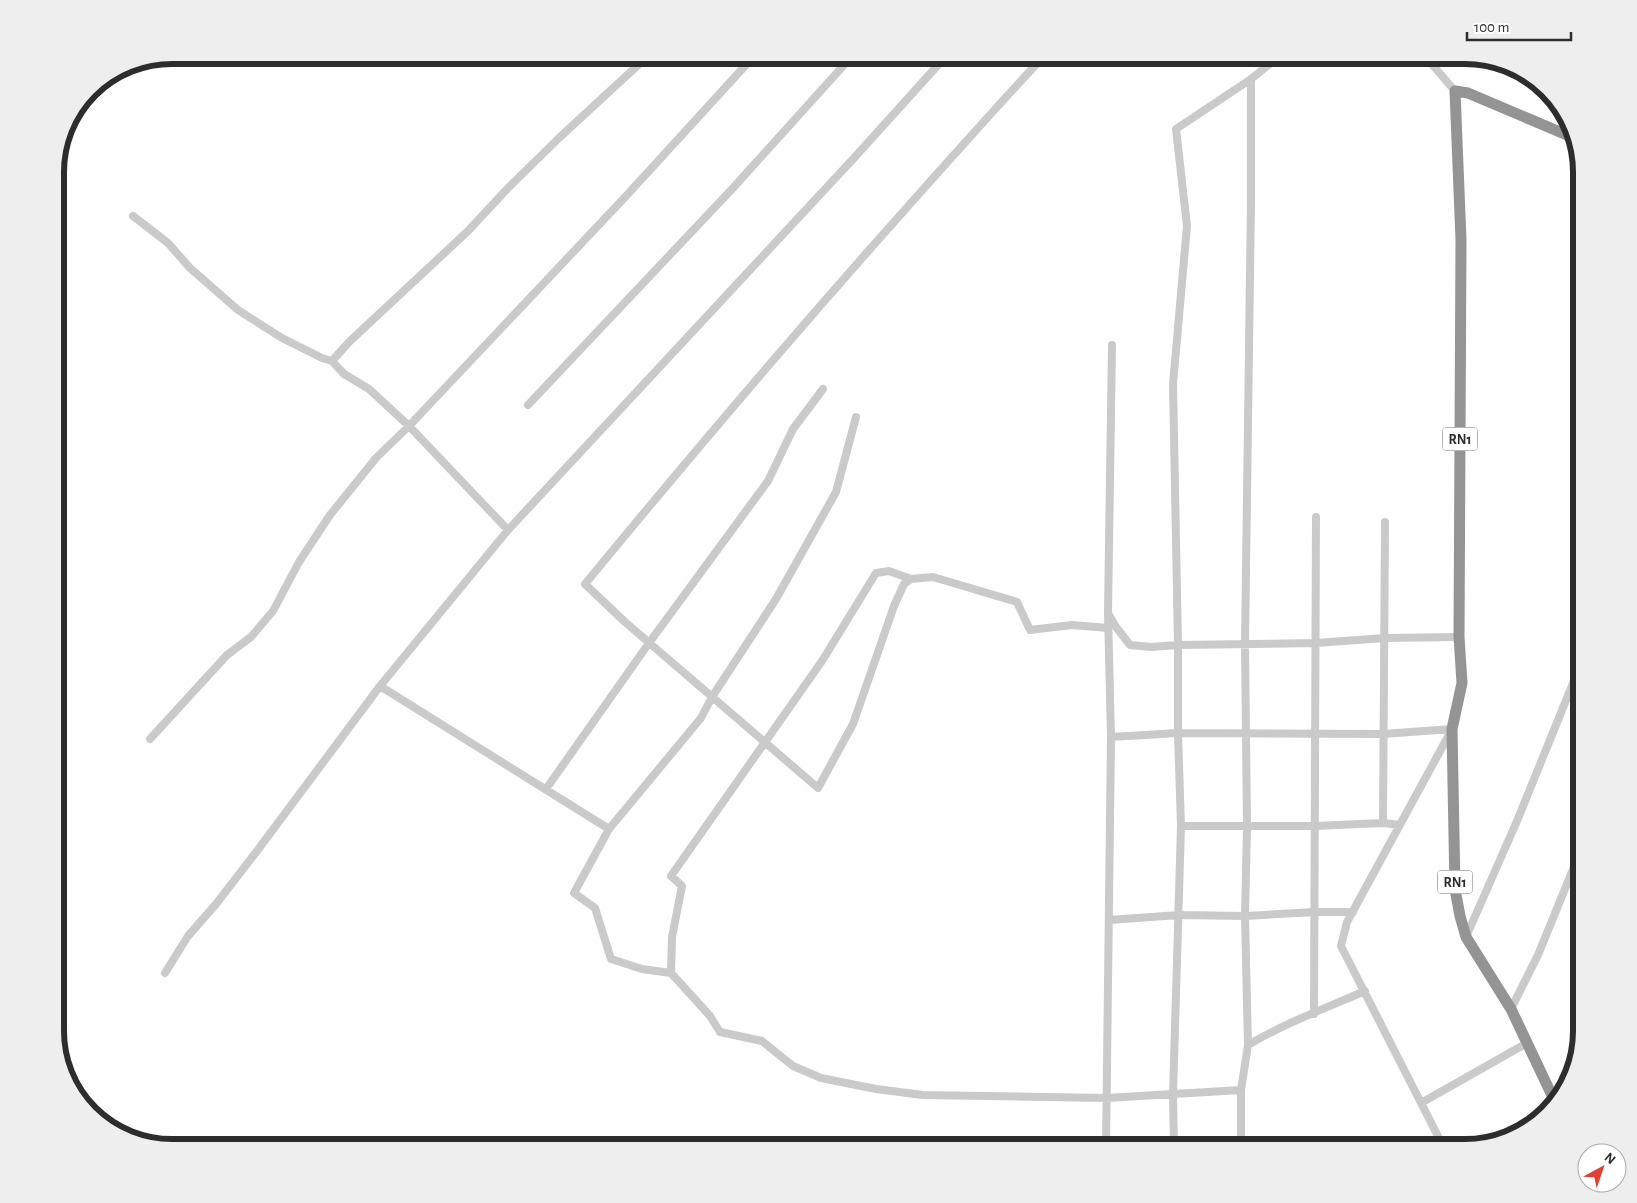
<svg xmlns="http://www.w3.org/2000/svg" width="1637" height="1203" font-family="'Alegreya Sans',sans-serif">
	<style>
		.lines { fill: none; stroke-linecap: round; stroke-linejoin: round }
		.minor { stroke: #cacaca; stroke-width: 8 }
		.highway { stroke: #949494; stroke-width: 11 }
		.labels { text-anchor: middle; stroke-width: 5; stroke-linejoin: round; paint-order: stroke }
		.shield { fill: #fff; stroke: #6c6c6c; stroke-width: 1 }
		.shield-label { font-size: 14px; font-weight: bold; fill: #2d2d2d }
		.rim { fill: none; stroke: #2d2d2d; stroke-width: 6 }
	</style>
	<rect width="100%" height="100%" fill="#fff"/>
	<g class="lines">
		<path class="minor" d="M1263,55l8,8
			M1424,55l31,36
			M133,216l35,27 22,25 48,42 44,28 40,20 10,3 12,13 25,15 40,37 99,104
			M332,361l17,-19 119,-111 40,-43 52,-51 89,-82
			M528,405l205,-217 120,-133
			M911,579l-7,5 -10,22 -41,118 -35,64 -193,-166 -40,-38c93,-113 188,-225 285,-335 58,-65 115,-130 175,-194
			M1109,615l7,12 14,18 21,2 27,-2 138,-2 69,-5 74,-1
			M380,686l229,143 92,-111 11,-21 64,-98 60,-107 20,-75
			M1111,737l67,-4 205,1 69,-5
			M150,739l77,-84 24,-18 22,-26 26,-49 31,-47 46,-57 33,-32 218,-231 128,-140
			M546,789l103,-146 119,-162 25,-52 30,-40
			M1383,823l2,-301
			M1181,826h134l68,-3 17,2
			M609,829l-35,64 21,15 16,51 31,10 29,4 39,43 10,16 42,9 31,25 28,12 55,11 47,6 183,3 135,-8
			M1109,920l70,-5 66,1 70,-4h38
			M1466,937l51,-116 65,-160
			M165,973l23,-37 28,-32 41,-53 123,-165 128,-156 346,-372 93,-103
			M671,973l1,-36 10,-51 -11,-10 151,-215 54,-88 13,-2 22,8 22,-2 84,25 13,28 42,-5 36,3
			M1511,1009l27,-54 44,-108
			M1314,1014l2,-497
			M1248,1045c37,-22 78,-37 117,-54
			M1558,1090l24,-58
			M1421,1103l106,-60
			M1106,1148l5,-411 -3,-125 4,-267
			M1174,1148l-1,-53 8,-269 -3,-93v-88l-5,-261 14,-158 -11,-97 75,-50 30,-24
			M1241,1148v-58l7,-45 -3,-129 2,-90 -2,-182 6,-443v-122
			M1444,1148l-103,-202 6,-24 104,-191"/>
		<path class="highway" d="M1556,1104l-45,-95 -45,-72 -6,-21 -5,-27 -3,-160 10,-46 -3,-46 2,-397 -6,-149 13,2 106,45"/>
	</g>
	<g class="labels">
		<g class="shield">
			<rect x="1442.5" y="427.5" width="35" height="23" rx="4"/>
			<rect x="1437.5" y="870.5" width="35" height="23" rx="4"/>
		</g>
		<g class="shield-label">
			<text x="1460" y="444">RN1</text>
			<text x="1455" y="887">RN1</text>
		</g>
	</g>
	<path d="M0 0H1637V1203H0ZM172 64H1465A108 108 0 0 1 1573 172V1031A108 108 0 0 1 1465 1139H172A108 108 0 0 1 64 1031V172A108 108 0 0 1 172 64Z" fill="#eee" fill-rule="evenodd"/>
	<path class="rim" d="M172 64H1465A108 108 0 0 1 1573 172V1031A108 108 0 0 1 1465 1139H172A108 108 0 0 1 64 1031V172A108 108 0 0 1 172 64Z"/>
	<g transform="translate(1602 1168) rotate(40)"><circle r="24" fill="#ffffff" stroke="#ababab"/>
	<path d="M0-4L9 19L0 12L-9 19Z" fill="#e23e32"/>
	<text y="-8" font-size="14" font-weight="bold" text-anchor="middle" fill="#2d2d2d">N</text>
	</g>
	<path d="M1467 32v8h104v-8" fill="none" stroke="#2d2d2d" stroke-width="2.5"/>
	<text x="1474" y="32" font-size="15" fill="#2d2d2d" stroke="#ffffff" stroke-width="4" paint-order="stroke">100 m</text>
</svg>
